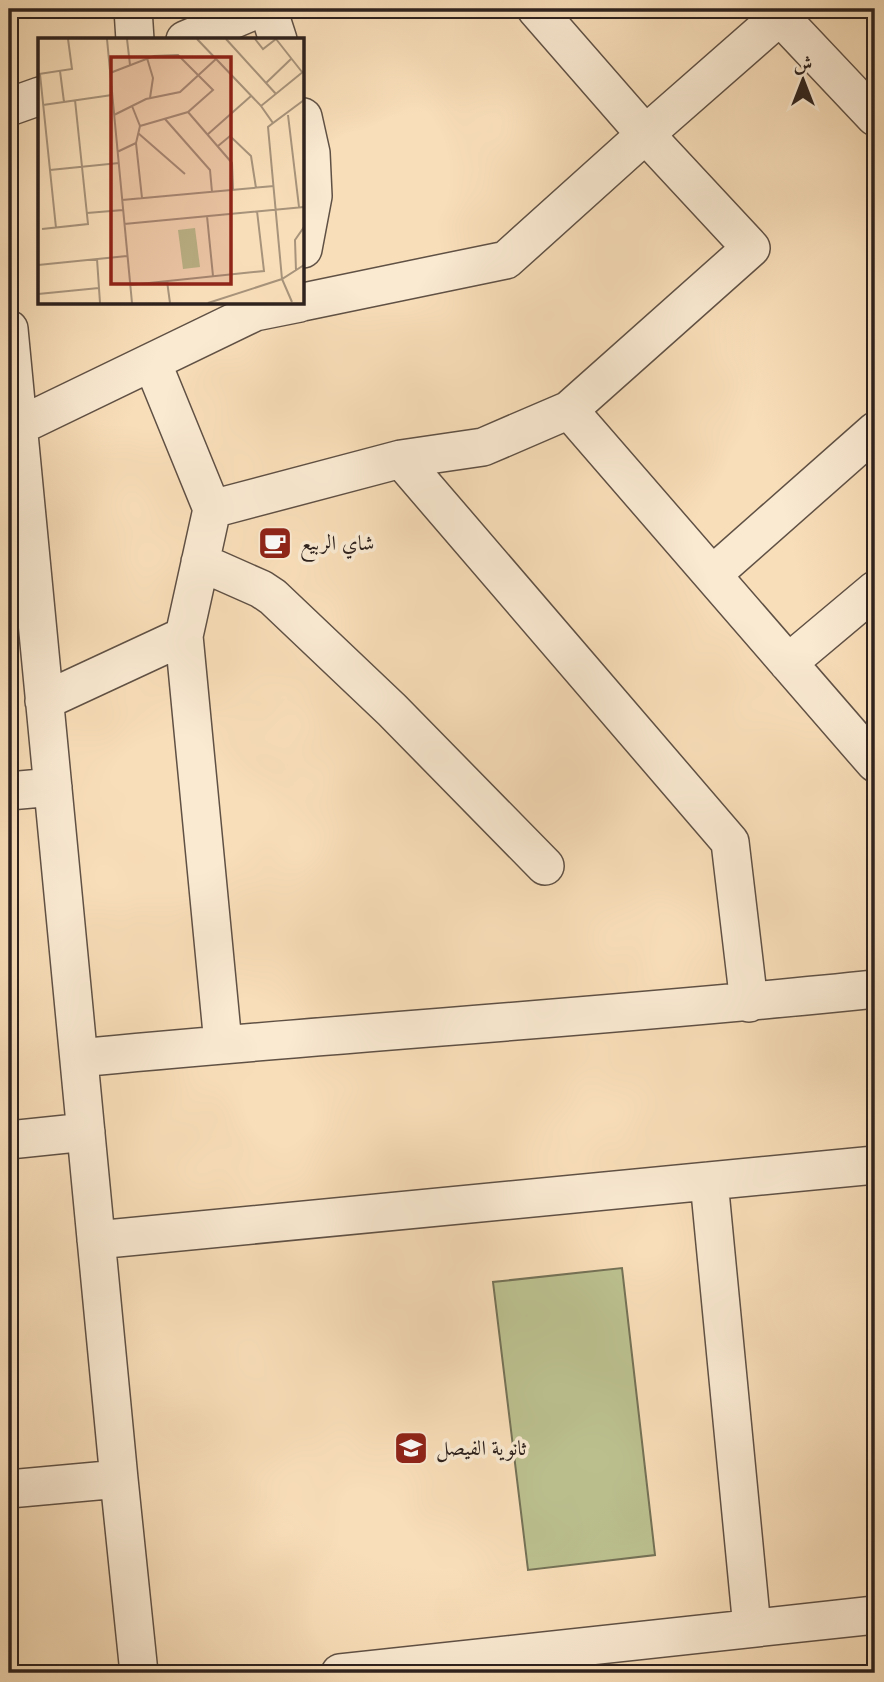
<svg xmlns="http://www.w3.org/2000/svg" width="884" height="1682" font-family="Cardo,Amiri,serif">
	<style>
		.green { fill: #bcc190; stroke: #757257; stroke-width: 2 }
		.lines { fill: none; stroke-linecap: round; stroke-linejoin: round }
		.minor-casing { stroke: #605145; stroke-width: 40 }
		.minor { stroke: #faead2; stroke-width: 37 }
		.labels { text-anchor: middle; stroke-width: 7; stroke-linejoin: round; paint-order: stroke }
		.poi-label { font-size: 21px; fill: #2e221e; stroke: #faead2; text-anchor: start }
		.inset-road { fill: none; stroke: #a7937b; stroke-width: 2 }
		.view { fill: #8f2418; fill-opacity: 0.15; stroke: #8f2418; stroke-width: 3.5 }
		.inset-edge { fill: none; stroke: #2e221e; stroke-width: 3.5 }
	</style>
	<rect width="100%" height="100%" fill="#f8deb9"/>
	<filter id="stains"><feTurbulence type="fractalNoise" baseFrequency=".00286" numOctaves="4"/><feColorMatrix values="0 0 0 0 .2 0 0 0 0 .09 0 0 0 0 .02 0 0 0 .5 -.17"/></filter>
	<radialGradient id="worn" r=".72"><stop offset=".6" stop-color="#630" stop-opacity="0"/><stop offset="1" stop-color="#630" stop-opacity=".3"/></radialGradient>
	<path class="green" d="M622,1268l33,287 -127,15 -35,-288z"/>
	<g class="lines">
		<g class="minor-casing">
			<path id="minor" d="M133,9l2,31
				M268,9l10,31
				M773,9l102,108
				M185,40l73,-31
				M9,107l31,-11
				M303,117l8,36 2,43 -10,53
				M303,302l203,-42 151,-136 123,-108
				M9,329l110,1150 20,194
				M152,362l60,147 -28,127 39,408
				M569,410l306,353
				M17,427l238,-115 45,-9
				M401,459l329,383 19,161
				M212,509l189,-50 82,-12 86,-37 182,-162 -106,-114 -109,-125
				M200,562l61,27 12,8 119,113 153,156
				M712,575l163,-144
				M788,663l87,-73
				M44,701l140,-65
				M9,791l44,-4
				M79,1058c265,-26 531,-41 796,-69
				M9,1140l77,-8
				M709,1181l43,447
				M96,1240l779,-75
				M9,1489l110,-10
				M340,1673l535,-58"/>
		</g>
		<use href="#minor" class="minor"/>
	</g>
	<defs>
		<g id="cafe-square" transform="scale(1.75)"><rect x="-9" y="-9" width="18" height="18" rx="4" fill="#8f2418" stroke="#faead2"/><path d="M-5.5-4.5H6V0H3Q3 3.5 0 3.5H-2.5Q-5.5 3.5-5.5 0ZM3-3.2v2h1.7v-2ZM-6 4.5H4V6H-6Z" fill="#fff"/></g>
		<g id="school-square" transform="scale(1.75)"><rect x="-9" y="-9" width="18" height="18" rx="4" fill="#8f2418" stroke="#faead2"/><path d="M0-5L7-2L0 1L-7-2ZM-4 1L0 2.5L4 1V4Q0 6-4 4Z" fill="#fff"/></g>
	</defs>
	<g fill-rule="evenodd">
		<use href="#cafe-square" x="275" y="543"/>
		<use href="#school-square" x="411" y="1448"/>
	</g>
	<g class="labels">
		<g class="poi-label">
			<text x="300" y="550">شاي الربيع</text>
			<text x="436" y="1455">ثانوية الفيصل</text>
		</g>
	</g>
	<g transform="translate(38 38)">
		<rect width="266" height="266" fill="#f8deb9"/>
		<path d="M157,190l5,39 -17,2 -5,-39z" fill="#bcc190"/>
		<path class="inset-road" d="M69,1l25,264M89,1l3,26M159,1l64,67 43,-35M188,1l50,55M217,1l8,10 13,-10M238,1l26,33M109,20l6,20 -3,20M22,33l4,31M72,35l44,-17 24,-1 35,35 -25,22 -48,14M1,36l33,-5 -4,-30M2,36l16,154M228,45l26,-25M5,67l69,-10M94,68l8,20 -4,17 6,55M223,68l12,17 31,-23M150,74l44,51 1,27M76,77l32,-16 34,-7 36,-33M250,77l11,92M127,81l45,51 2,22M235,85l-5,4 14,152 10,23M100,95l47,41M169,97l44,-39M180,108l12,-10 21,20 5,32M79,114l19,-9M12,132l69,-7M84,162l152,-14M49,175l36,-3M169,178l6,60M86,186l180,-17M4,191l46,-5 -13,-124M59,221l3,44M0,227l89,-9M258,233l-1,-31 9,-13M129,243l3,22M92,247l134,-14 -7,-60M0,256l61,-6M170,265l74,-24 22,-14"/>
		<path class="view" d="M73,19h120v227h-120z"/>
		<rect width="266" height="266" class="inset-edge"/>
	</g>
	<rect width="884" height="1682" fill="none" stroke="#f8deb9" stroke-width="35"/>
	<rect x="10" y="10" width="863" height="1661" fill="none" stroke="#2e221e" stroke-width="3.5"/>
	<rect x="18" y="18" width="849" height="1647" fill="none" stroke="#2e221e" stroke-width="2"/>
	<g transform="translate(803 80)" stroke="#faead2" stroke-width="5" paint-order="stroke">
	<path d="M0-5L12 26L0 18L-12 26Z" fill="#2e221e"/>
	<text y="-10" font-size="19" font-weight="bold" text-anchor="middle" fill="#2e221e">ش</text>
	</g>
	<rect width="100%" height="100%" filter="url(#stains)"/>
	<rect width="100%" height="100%" fill="url(#worn)"/>
</svg>
